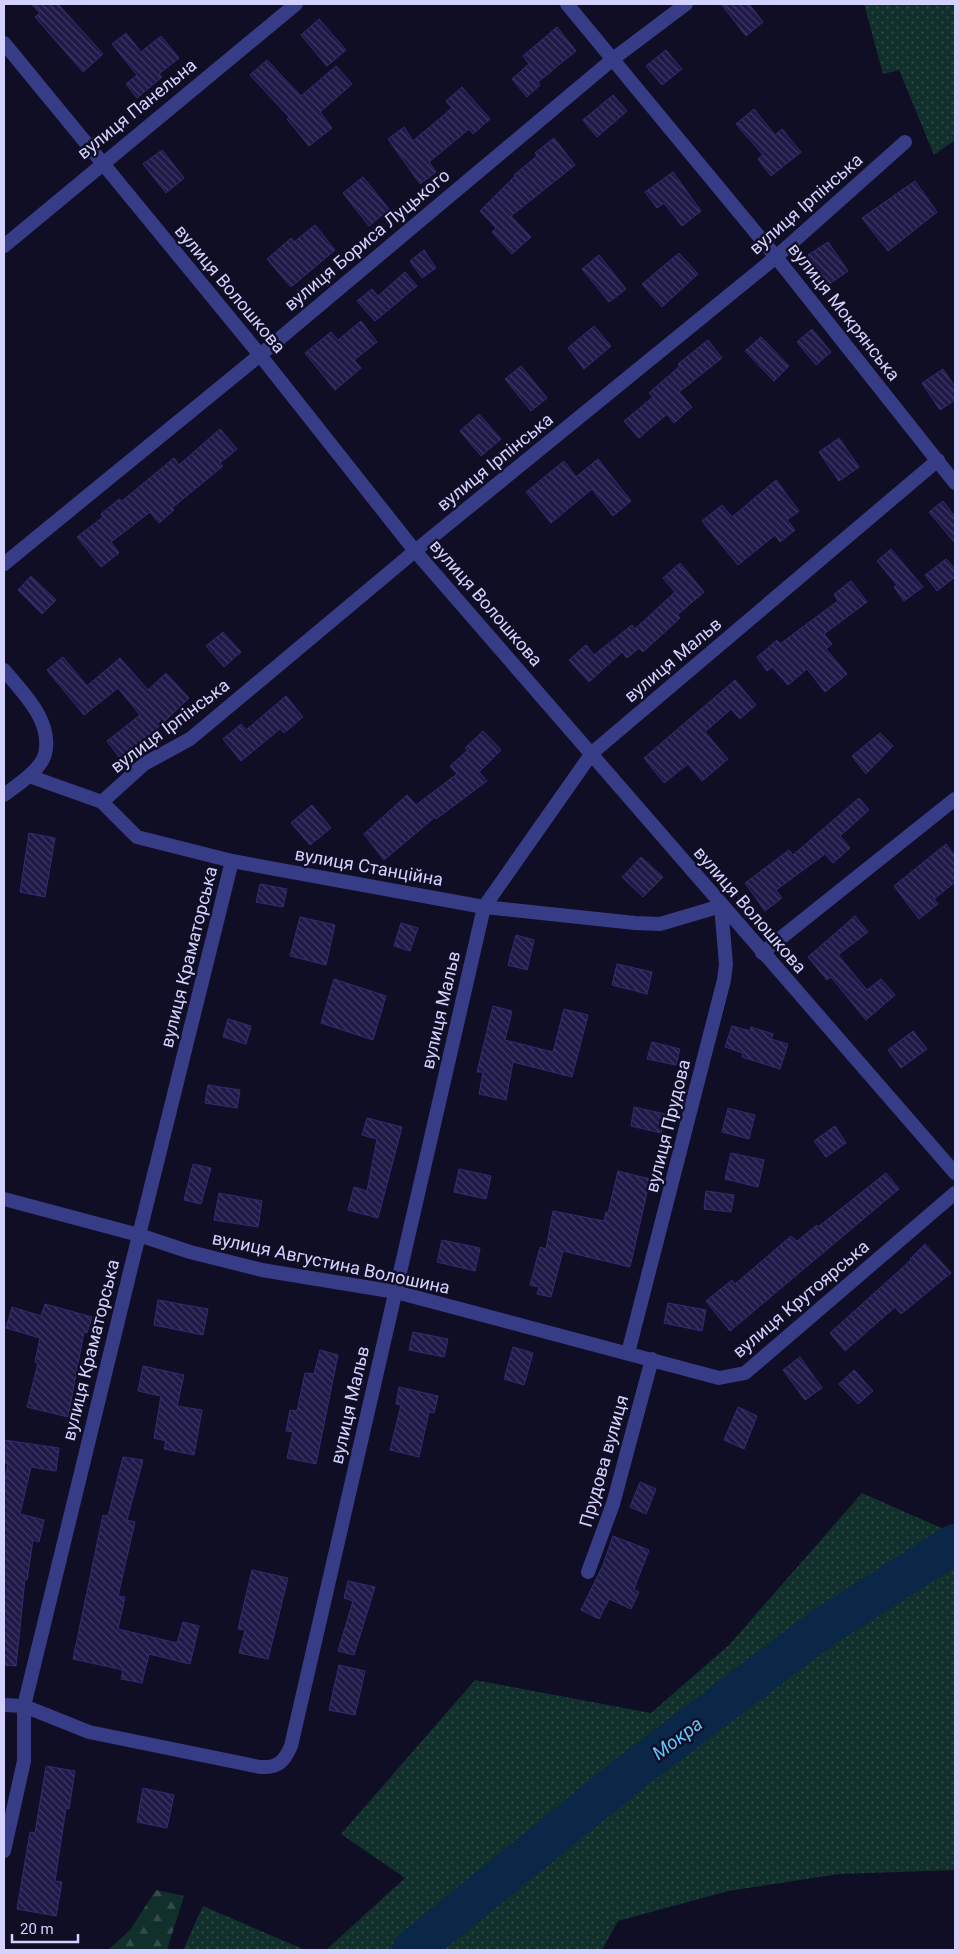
<svg xmlns="http://www.w3.org/2000/svg" width="959" height="1954" font-family="Roboto,sans-serif">
	<style>
		.grass { fill: url(#grass-dots) }
		.forest { fill: url(#forest-firs) }
		.lines { fill: none; stroke-linecap: round; stroke-linejoin: round }
		.river { stroke: #0a2748; stroke-width: 40 }
		.building { fill: url(#building-back-hatch); stroke: #322b73 }
		.minor { stroke: #373c86; stroke-width: 14 }
		.tertiary { stroke: #373c86; stroke-width: 14 }
		.labels { text-anchor: middle; stroke-width: 5; stroke-linejoin: round; paint-order: stroke }
		.street-label { font-size: 18px; fill: #d3d2ff; stroke: #100e25 }
		.water-label { font-size: 19px; font-style: italic; fill: #60c5ff; stroke: #100e25 }
	</style>
	<defs>
		<pattern id="grass-dots" width="8" height="8" patternUnits="userSpaceOnUse" patternTransform="scale(1.25)"><rect width="8" height="8" fill="#112f2b"/><path d="M2 2h.1M6 6h.1" fill="none" stroke="#334c4b" stroke-width="1.8" stroke-linecap="round"/></pattern>
		<pattern id="forest-firs" width="22" height="20" patternUnits="userSpaceOnUse" patternTransform="scale(1.25)"><rect width="22" height="20" fill="#112f2b"/><path d="M5 1l3.5 6h-7zM16 11l3.5 6h-7z" fill="#334c4b"/></pattern>
		<pattern id="building-back-hatch" width="6" height="6" patternUnits="userSpaceOnUse" patternTransform="scale(1.25)"><rect width="6" height="6" fill="#1e1947"/><path d="M-1 5l2 2M0 0l6 6M5-1l2 2" fill="none" stroke="#3e3a63"/></pattern>
	</defs>
	<rect width="100%" height="100%" fill="#100e25"/>
	<path class="grass" d="M864,4h91v136l-21,15 -35,-85 -16,4z
		M862,1493l93,41v336l-116,4 -111,17 -110,30 -16,29h-276l79,-72 -64,-44 134,-154 176,33 78,-68z
		M203,1906l102,44h-122z"/>
	<path class="forest" d="M156,1890l28,6 -17,54h-59l22,-20z"/>
	<g class="lines">
		<path class="river" d="M412,1950l217,-176 196,-148 130,-82"/>
	</g>
	<path class="building" d="M31,4h27l45,50 -20,18 -48,-55 5,-4z
		M721,4h28l14,18 -17,14z
		M319,19l27,31 -19,16 -26,-31z
		M557,27l19,24 -38,31 2,3 -13,12 -15,-18 17,-15 -6,-8z
		M126,33l15,19 20,-16 18,22 -20,16 3,3 -25,21 -11,-14 11,-9 -25,-31z
		M666,50l16,19 -20,16 -16,-19z
		M267,60l34,36 35,-30 16,18 -32,28 12,16 -23,18 -22,-27 2,-2 -39,-42z
		M462,87l28,32 -17,15 -4,-5 -40,33 7,10 -16,12 -32,-45 16,-12 9,14 39,-33 -6,-7z
		M613,95l14,16 -30,26 -14,-17z
		M754,109l21,26 7,-6 19,23 -30,24 -13,-17 5,-4 -27,-31z
		M554,138l21,27 -64,51 20,21 -19,17 -20,-22 4,-4 -16,-17 35,-35 -1,-1 23,-19 -2,-3z
		M162,150l22,28 -18,15 -23,-29z
		M673,172l28,39 -19,15 -18,-23 -7,5 -12,-16z
		M363,177l26,32 -20,17 -26,-33z
		M915,181l22,31 -49,39 -26,-33z
		M315,225l20,25 -44,37 -24,-28 24,-21 3,4z
		M828,242l20,29 -20,14 -20,-30z
		M424,250l12,18 -14,10 -12,-17z
		M679,253l19,21 -36,33 -20,-23z
		M599,255l27,34 -17,13 -27,-33z
		M405,272l12,14 -42,35 -18,-20 15,-12 6,7z
		M361,321l16,21 -23,18 7,8 -26,22 -30,-37 26,-21 7,8z
		M594,326l17,20 -27,23 -16,-21z
		M812,329l19,23 -15,13 -19,-23z
		M761,337l28,29 -15,15 -29,-30z
		M708,340l14,18 -43,34 13,15 -18,16 -7,-9 -28,24 -15,-17 29,-24 -4,-4 31,-27 -2,-2z
		M521,366l26,32 -16,13 -26,-32z
		M943,369l12,18v13l-15,10 -18,-27z
		M479,414l22,25 -20,17 -21,-25z
		M220,429l17,20 -17,14 3,3 -51,42 2,2 -15,13 -9,-11 -39,30 8,11 -18,14 -24,-30 26,-20 -2,-3 18,-15 3,2 52,-43 5,7z
		M839,438l20,29 -20,14 -20,-29z
		M598,459l33,42 -18,15 -21,-27 -41,34 -25,-31 38,-31 12,16z
		M776,480l23,31 -12,9 8,10 -15,12 -5,-7 -37,30 -36,-44 20,-16 10,12z
		M943,501l12,16v26l-26,-31z
		M891,549l32,38 -19,14 -10,-14 3,-2 -20,-24z
		M946,559l9,10v8l-18,14 -12,-16z
		M680,563l24,29 -27,23 3,3 -37,34 -4,-4 -12,10 -5,-6 -33,30 -20,-22 17,-15 8,10 38,-30 3,4 40,-37 -12,-14z
		M31,576l25,24 -14,14 -24,-24z
		M851,581l16,21 -43,32 8,10 -6,5 21,25 -22,18 -18,-23 -19,16 -16,-18 -5,4 -10,-14 20,-17 3,4 58,-43 -4,-7z
		M223,632l18,20 -17,15 -18,-21z
		M63,657l24,29 33,-28 28,32 18,-17 23,25 -39,37 -30,23 -13,-17 33,-26 -22,-27 -34,27 -37,-45z
		M735,680l21,25 -16,14 -9,-10 -26,23 23,27 -26,22 -14,-17 -24,19 -20,-25z
		M286,696l17,21 -19,16 -4,-4 -39,32 -18,-22 18,-15 5,6z
		M483,731l18,19 -22,22 8,9 -51,38 -1,-2 -51,43 -20,-26 43,-39 9,10 41,-31 -7,-8 18,-16 -3,-2z
		M880,733l13,13 -27,28 -14,-18z
		M859,798l10,12 -29,26 10,12 -17,15 -8,-9 -49,36 6,8 -17,13 -20,-28 44,-33 4,5z
		M312,805l19,23 -21,17 -19,-22z
		M29,833l26,5 -10,59 -25,-5z
		M946,844l9,12v26l-21,17 4,5 -19,15 -25,-33z
		M641,857l22,20 -20,20 -21,-20z
		M260,884l27,5 -4,18 -27,-5z
		M855,916l13,16 -30,23 29,35 14,-11 14,16 -29,25 -35,-43 -4,3 -19,-23z
		M300,917l35,8 -9,40 -36,-9z
		M401,923l17,5 -8,23 -16,-5z
		M516,935l18,5 -7,30 -19,-5z
		M617,964l35,8 -5,22 -35,-9z
		M334,979l52,17 -13,44 -52,-17z
		M493,1006l19,5 -7,29 48,12 11,-43 24,6 -16,62 -59,-15 -7,38 -27,-6 4,-22h-6z
		M228,1019l23,7 -5,18 -23,-7z
		M732,1026l18,5 1,-4 22,7 -2,5 17,5 -8,25 -38,-12 1,-4 -18,-6z
		M913,1031l14,18 -26,19 -13,-18z
		M652,1042l28,7 -4,16 -29,-6z
		M208,1085l32,5 -3,18 -32,-5z
		M634,1107l31,7 -4,19 -30,-7z
		M728,1108l27,7 -6,24 -27,-7z
		M367,1118l35,9 -24,91 -30,-8 6,-23 13,4 10,-52 -15,-4z
		M835,1126l11,17 -20,14 -12,-16z
		M731,1153l33,7 -6,27 -33,-8z
		M193,1164l18,4 -10,36 -17,-4z
		M459,1169l32,7 -5,23 -32,-7z
		M618,1171l32,8 -20,88 -67,-16 -12,46 -14,-3 2,-7 -9,-2 10,-38 6,2 7,-38 51,10 2,-9 2,1z
		M886,1173l13,16 -169,142 -24,-30 26,-21 3,4 56,-48 6,5 20,-16 1,2z
		M706,1191l28,4 -3,17 -27,-3z
		M219,1193l43,8 -4,26 -44,-7z
		M442,1240l38,8 -5,23 -38,-9z
		M925,1244l26,29 -50,41 -6,-7 -50,44 -15,-18 81,-73 -1,-1z
		M158,1300l50,9 -5,26 -49,-10z
		M668,1303l38,7 -4,21 -38,-8z
		M45,1304l47,13 -5,16 -3,-1 -16,85 -41,-10 11,-44 -3,-1 5,-24 -34,-10 6,-21 29,9z
		M413,1332l35,7 -4,18 -35,-7z
		M513,1347l20,6 -9,32 -20,-6z
		M320,1350l18,5 -22,109 -29,-6 6,-26 -7,-1 4,-21 7,1 8,-38 9,1z
		M800,1357l22,31 -17,12 -22,-30z
		M143,1366l41,9 -7,31 25,4 -8,45 -30,-6 2,-8 -12,-3 7,-42 -23,-5z
		M854,1370l19,21 -15,13 -19,-20z
		M399,1387l39,9 -4,17 -5,-1 -10,45 -29,-7 11,-45 -5,-1z
		M738,1407l19,9 -13,33 -20,-9z
		M4,1440l55,8 -3,23 -25,-4 -11,47 24,6 -5,22 -6,-2 -6,40 -2,-1 -9,87 -12,-1v-181l4,-20 -4,-1z
		M123,1457l20,3 -16,60 8,2 -17,74 7,1 -7,32 59,14 6,-21 16,4 -9,38 -41,-10 -7,29 -21,-4 2,-9 -50,-11 30,-144 5,1z
		M640,1482l16,7 -10,25 -16,-7z
		M613,1536l36,14 -15,39 5,3 -8,17 -22,-10 -10,20 -18,-9 22,-45z
		M252,1570l36,8 -20,81 -29,-6 6,-23 -7,-1z
		M348,1581l27,6 -21,68 -16,-4 15,-50 -9,-3z
		M339,1665l26,6 -10,44 -26,-5z
		M46,1766l29,5 -6,38 -3,-1 -11,73 7,1 -6,34 -39,-7 13,-77 5,1z
		M143,1788l31,7 -7,33 -30,-6z"/>
	<g class="lines">
		<path class="minor" d="M567,4l209,253 179,226
			M4,43l256,312 155,196 540,622
			M4,246l292,-242
			M4,564l256,-209 353,-296 73,-55
			M29,776l73,26 35,35 95,24 252,46 151,16 25,1 61,-18 5,58 -2,16 -96,373
			M102,802l42,-38 46,-25 225,-188 361,-294 129,-115
			M762,953l193,-154
			M4,1199l135,36 51,17 72,18 134,22 323,86 26,-5 210,-180
			M588,1572l25,-68 39,-145
			M4,1705l20,1 65,26 171,35c18,1 24,-5 31,-21l193,-839 108,-154 346,-293
			M4,1851l20,-90v-55l115,-471 93,-374"/>
		<path class="tertiary" d="M4,670c19,23 49,51 41,84 -4,16 -29,32 -41,41"/>
	</g>
	<g class="labels">
		<g class="street-label">
			<text transform="translate(137 109) rotate(-39)" y="6">вулиця Панельна</text>
			<text transform="translate(806 204) rotate(-41)" y="6">вулиця Ірпінська</text>
			<text transform="translate(367 240) rotate(-40)" y="6">вулиця Бориса Луцького</text>
			<text transform="translate(230 289) rotate(50)" y="6">вулиця Волошкова</text>
			<text transform="translate(844 312) rotate(52)" y="6">вулиця Мокрянська</text>
			<text transform="translate(495 462) rotate(-39)" y="6">вулиця Ірпінська</text>
			<text transform="translate(486 603) rotate(49)" y="6">вулиця Волошкова</text>
			<text transform="translate(673 660) rotate(-40)" y="6">вулиця Мальв</text>
			<text transform="translate(170 726) rotate(-37)" y="6">вулиця Ірпінська</text>
			<text transform="translate(369 867) rotate(10)" y="6">вулиця Станційна</text>
			<text transform="translate(750 910) rotate(49)" y="6">вулиця Волошкова</text>
			<text transform="translate(189 957) rotate(-76)" y="6">вулиця Краматорська</text>
			<text transform="translate(441 1010) rotate(-77)" y="6">вулиця Мальв</text>
			<text transform="translate(668 1126) rotate(-76)" y="6">вулиця Прудова</text>
			<text transform="translate(331 1263) rotate(12)" y="6">вулиця Августина Волошина</text>
			<text transform="translate(801 1299) rotate(-40)" y="6">вулиця Крутоярська</text>
			<text transform="translate(91 1350) rotate(-76)" y="6">вулиця Краматорська</text>
			<text transform="translate(350 1405) rotate(-77)" y="6">вулиця Мальв</text>
			<text transform="translate(604 1461) rotate(-74)" y="6">Прудова вулиця</text>
		</g>
		<g class="water-label">
			<text transform="translate(677 1738) rotate(-37)" y="7">Мокра</text>
		</g>
	</g>
	<rect width="959" height="1954" fill="none" stroke="#d3d2ff" stroke-width="10"/>
	<path d="M12 1934v8h66v-8" fill="none" stroke="#d3d2ff" stroke-width="2.5"/>
	<text x="20" y="1934" font-size="15" fill="#d3d2ff" stroke="#100e25" stroke-width="4" paint-order="stroke">20 m</text>
</svg>
